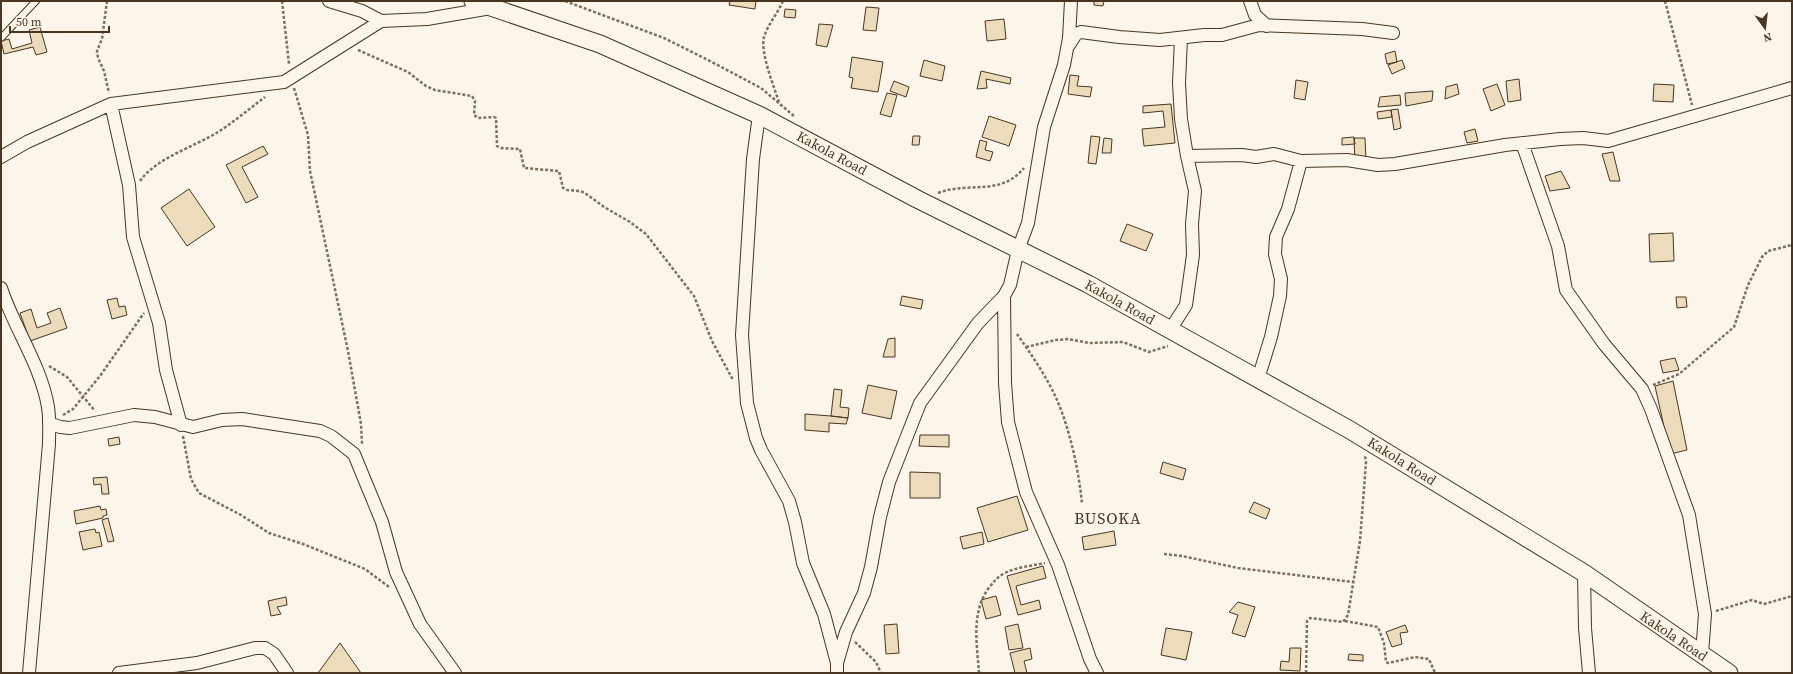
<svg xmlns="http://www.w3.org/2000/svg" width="1793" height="674" font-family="'Source Serif 4',serif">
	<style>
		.building { fill: #ecdcbc; stroke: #4a3520 }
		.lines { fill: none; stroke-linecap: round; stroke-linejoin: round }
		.service-casing { stroke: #4a3520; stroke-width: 8 }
		.minor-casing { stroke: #4a3520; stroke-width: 14 }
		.secondary-casing { stroke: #4a3520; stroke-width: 19 }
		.path { stroke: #7f6f5c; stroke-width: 2.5; stroke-dasharray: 3 2; stroke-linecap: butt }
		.service { stroke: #fbf6e9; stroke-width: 6 }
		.minor { stroke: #fbf6e9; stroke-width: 12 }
		.secondary { stroke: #fbf6e9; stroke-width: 17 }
		.labels { text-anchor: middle; stroke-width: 3; stroke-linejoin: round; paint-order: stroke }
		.street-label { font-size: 14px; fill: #4a3520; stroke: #fbf6e9 }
		.quarter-label { font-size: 16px; letter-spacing: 1px; fill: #4a3520; stroke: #fbf6e9 }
	</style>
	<rect width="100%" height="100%" fill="#fbf6e9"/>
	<path class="building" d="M730,1h26l-1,8 -26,-4z
		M1094,1h10l-1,5 -9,-1z
		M866,7l13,1 -3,23 -13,-1z
		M785,9l11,1 -1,8 -11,-1z
		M1004,19l2,20 -19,2 -2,-20z
		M819,24l14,1 -6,22 -11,-2z
		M40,27l7,25 -11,3 -3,-8 -29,7 -3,-13 8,-2 3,10 20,-6 -3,-13z
		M1395,51l2,11 -10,2 -2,-10z
		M852,57l31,5 -5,30 -27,-4 2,-10 -4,-1z
		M924,60l21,6 -3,15 -22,-5z
		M1402,60l3,8 -13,6 -4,-9z
		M981,71l30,7 -1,6 -24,-5 1,9 -10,1z
		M1070,75l9,1 -2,10 15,1 -2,10 -22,-3z
		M1519,79l2,21 -13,2 -2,-21z
		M1296,80l12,2 -3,18 -11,-2z
		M894,81l15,6 -3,10 -16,-6z
		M1457,84l2,10 -14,5 1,-12z
		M1497,84l8,21 -14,6 -8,-22z
		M1654,84l20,1 -1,17 -20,-1z
		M1433,91l-1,10 -26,5 -1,-13z
		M887,93l10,2 -6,22 -11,-3z
		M1400,95l1,10 -23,2 2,-10z
		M1171,104l4,39 -31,3 -2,-17 23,-2 -2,-16 -20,2v-7z
		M1398,109l3,19 -7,2 -3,-20z
		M1391,110l1,7 -14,2 -1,-7z
		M989,116l27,9 -7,21 -27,-9z
		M1475,129l3,12 -11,2 -3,-11z
		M913,136h7l-1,9h-7z
		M1091,136l9,1 -4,27 -8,-1z
		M1354,137l1,7 -13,1v-7z
		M1104,138l8,1 -1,14h-9z
		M1354,138h11l1,23h-11z
		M980,140l7,2 -2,8 8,2 -3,9 -14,-4z
		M263,146l5,8 -26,13 16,30 -12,6 -20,-38z
		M1613,152l7,29h-10l-8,-27z
		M1561,171l9,17 -20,3 -5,-15z
		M189,189l26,38 -28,19 -26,-38z
		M1127,224l26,10 -7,17 -26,-10z
		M1673,233l1,28 -24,1 -1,-28z
		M902,296l21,4 -2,9 -21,-4z
		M1676,297h10l1,10 -10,1z
		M117,298l2,9 6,-1 2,9 -15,4 -5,-19z
		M60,308l7,20 -37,13 -10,-28 11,-4 6,19 14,-5 -4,-10z
		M895,338v19h-12l5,-18z
		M1675,358l4,12 -16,3 -3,-12z
		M1673,381l14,69 -17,4 -15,-68z
		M868,385l29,6 -6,28 -29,-6z
		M834,389l8,1 -2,17 9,1 -1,10 -17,-2z
		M805,414l26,2 17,2 -2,6 -17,-1v9l-24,-2z
		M920,435h29v12l-30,-1z
		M119,437l1,7 -11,2 -1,-7z
		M1163,462l23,7 -3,11 -23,-7z
		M910,472l30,1v25h-30z
		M107,477l2,17h-7l-1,-10 -7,1 -1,-7z
		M1017,496l11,34 -40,12 -11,-34z
		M1254,502l16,7 -4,10 -17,-7z
		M100,506l1,4 5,-1 1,6 -4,1v2l-27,6 -2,-13z
		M108,518l6,23 -6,1 -6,-22z
		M95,529l1,4 3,-1 3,14 -19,4 -4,-18z
		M1114,531l2,14 -32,5 -2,-13z
		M982,532l2,12 -21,5 -3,-12z
		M1043,566l3,12 -30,8 5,19 18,-5 2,9 -23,6 -11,-39z
		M996,596l5,19 -15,4 -5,-19z
		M286,597l1,8 -10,2 4,7 -10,2 -3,-15z
		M1238,602l17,5 -10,30 -13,-4 6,-18 -9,-3z
		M897,624l2,29 -13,1 -2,-29z
		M1018,624l5,24 -14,2 -4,-23z
		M1405,625l3,7 -8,1 2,11 -10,3 -6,-15z
		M1166,628l26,4 -6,28 -25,-5z
		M340,643l21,30h-43z
		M1030,648l2,11 -8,2 3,12h-12l-5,-20z
		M1290,648h11l-1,23 -20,-1 1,-9 8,1z
		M1349,654l14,1v6l-15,-1z"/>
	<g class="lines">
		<g class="service-casing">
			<path id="service" d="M1,38l35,-37"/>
		</g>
		<g class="minor-casing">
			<path id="minor" d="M329,1l33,10 19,10 46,-2 64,-11
				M1071,1l-2,37 -5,27 -20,62 -16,96 -10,27 -8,35 -6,11 1,87 3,39 18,70 32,73 32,94 7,14
				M1250,1l5,14 12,11
				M1069,45l7,-11 5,-2 38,5 41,3 44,-5h18l37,-10 103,4 31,4
				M111,104l18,81 4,52 26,86 7,47 15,55
				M759,115l-6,44 -11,176 5,68 9,35 5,12 28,51 6,21 8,41 21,51 13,49
				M1522,143l36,103 8,44 38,54 38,45 9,20 38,106 16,99 -3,40
				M1187,156l55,-1 14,2 18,-3 27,7 46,-1 31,5 17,-1 110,-19 55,-6 23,-1 25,3 184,-53
				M1,157l26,-15 84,-38 173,-22 97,-61
				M1,288c13,40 40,77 47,119 2,13 1,25 1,37l-20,229
				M1170,330l16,-25 7,-50 -1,-31 3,-33 -8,-35 -6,-37 -2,-36 2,-45
				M1258,379l13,-42 9,-41 1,-17 -6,-25 1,-17 12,-28 13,-48
				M49,423l11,4 10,1 64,-13 21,2 38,10 29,-7 20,-1 78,12 11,5 23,18 28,68 14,50 24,52 35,49
				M1584,573l1,55 4,45
				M119,673l78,-10 58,-15h10l9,6 13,19
				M837,673v-10l9,-31 18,-39 7,-26 9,-50 9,-35 31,-79 58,-80 26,-27"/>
		</g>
		<g class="secondary-casing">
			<path id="secondary" d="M473,1l127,43 159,71 158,84 171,85 262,146 234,143 145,100"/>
		</g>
		<path class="path" d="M107,1l-5,38 -5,12 1,7 6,13 5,22
			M282,1l7,63
			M565,1l99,37 44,22 53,28 33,28
			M1665,1l27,104
			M358,50l50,22 18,14 9,4 37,6 3,5 -1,14 4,3 16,-1 2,1 1,28 4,2 19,1 4,19 35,3 4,17 4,2 13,1 5,2 19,14 26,15 16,12 48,62 18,45 21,39
			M294,88l14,47 2,36 38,180 13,73 1,20
			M779,102c-5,-15 -19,-50 -15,-65 4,-13 14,-24 19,-36
			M140,181c16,-23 54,-34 78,-49 16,-10 31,-23 47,-35
			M938,193c31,-12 62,4 86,-25
			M1017,334c14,20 30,43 40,66 13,30 22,71 25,104
			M1026,347l30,-7 12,-1 21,4 34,-1 26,10 19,-6
			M49,366l18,11 28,34
			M1653,385l26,-11 55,-47 14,-42 14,-28 6,-6 24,-6
			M63,415l10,-6 27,-33 44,-63
			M183,436l8,43 8,14 42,22 28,18 34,11 62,25 24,18
			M1164,554l18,2 56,12 115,14
			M1716,611l36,-11 12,4 28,-8
			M1345,621l33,6 6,16 2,19 2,1 27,-6 14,2 6,14
			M855,642l21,20 5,11
			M979,673c-2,-29 -8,-59 9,-84 5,-6 8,-11 15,-15 13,-7 28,-8 42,-11
			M1306,673l1,-52 3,-3 33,4 5,-7 12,-74 6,-79 -1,-6"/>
		<use href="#service" class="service"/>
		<use href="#minor" class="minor"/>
		<use href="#secondary" class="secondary"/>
	</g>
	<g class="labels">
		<g class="street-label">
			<text transform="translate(832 153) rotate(28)" y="5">Kakola Road</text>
			<text transform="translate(1120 302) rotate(29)" y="5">Kakola Road</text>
			<text transform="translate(1402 461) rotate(32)" y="5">Kakola Road</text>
			<text transform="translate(1674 636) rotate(34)" y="5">Kakola Road</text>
		</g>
		<g class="quarter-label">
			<text x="1108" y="524">BUSOKA</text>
		</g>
	</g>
	<rect width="1793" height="674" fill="none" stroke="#4a3520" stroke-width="4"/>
	<g transform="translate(1765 28) rotate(165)" stroke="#fbf6e9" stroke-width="3" paint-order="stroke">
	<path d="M0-3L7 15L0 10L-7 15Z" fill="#4a3520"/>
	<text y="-6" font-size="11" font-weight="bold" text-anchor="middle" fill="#4a3520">N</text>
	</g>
	<path d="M10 26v6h99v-6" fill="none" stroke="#4a3520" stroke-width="2"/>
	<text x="16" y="26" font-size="12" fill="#4a3520" stroke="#fbf6e9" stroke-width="3" paint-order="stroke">50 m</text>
</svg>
